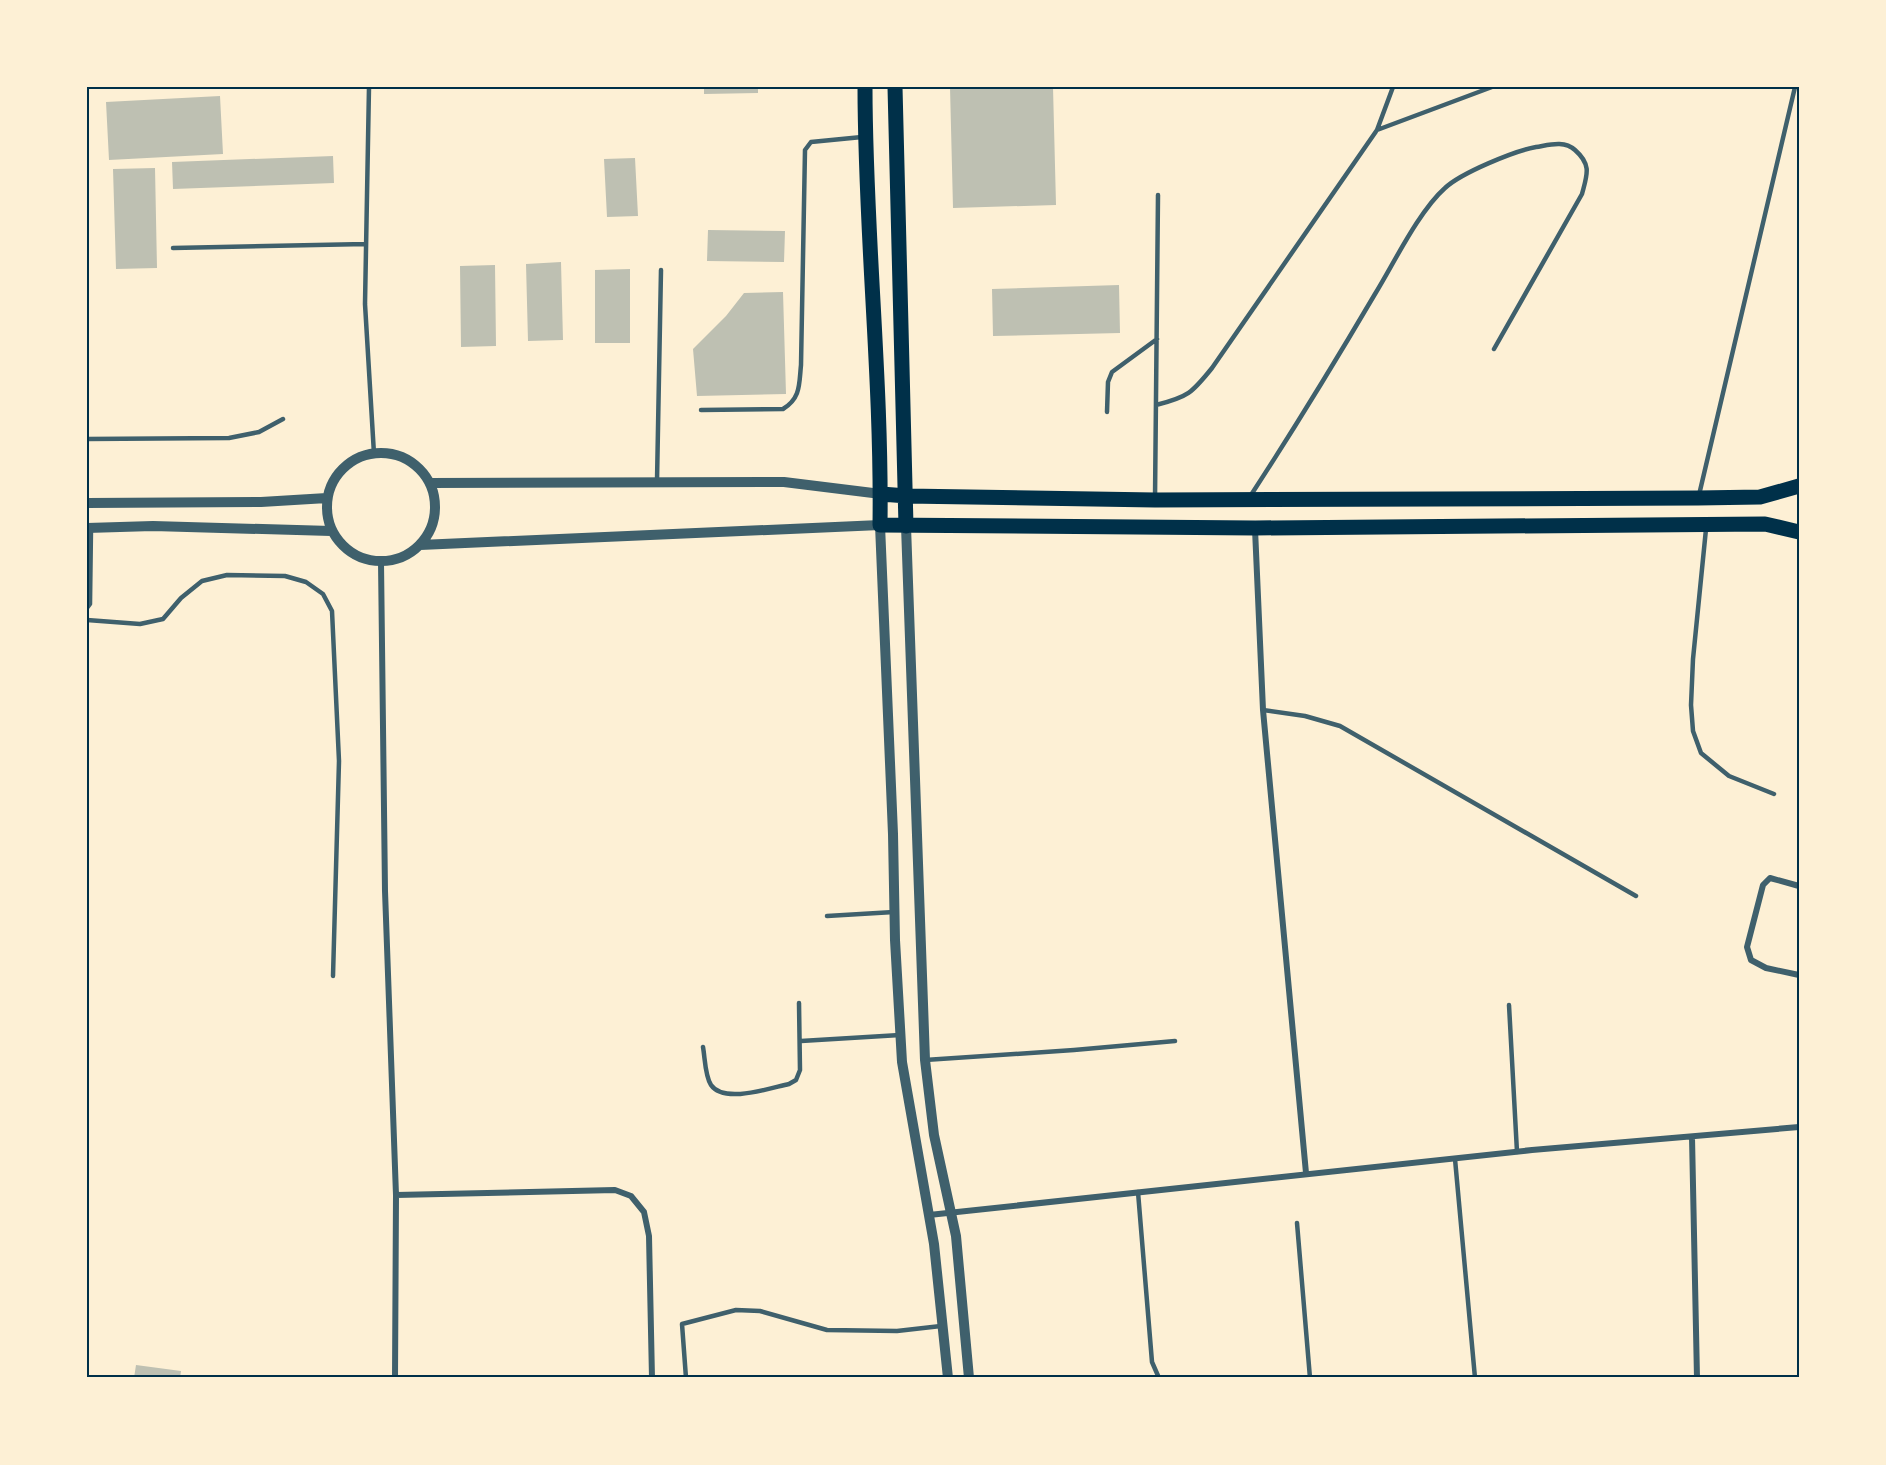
<svg xmlns="http://www.w3.org/2000/svg" width="1886" height="1465" font-family="Karla,sans-serif">
	<style>
		.building { fill: #bec0b2 }
		.lines { fill: none; stroke-linecap: round; stroke-linejoin: round }
		.service { stroke: #3f606c; stroke-width: 4.5 }
		.minor { stroke: #3f606c; stroke-width: 6 }
		.tertiary { stroke: #3f606c; stroke-width: 10 }
		.primary { stroke: #003049; stroke-width: 15 }
		.neatline { fill: none; stroke: #003049; stroke-width: 2 }
	</style>
	<rect width="100%" height="100%" fill="#fdf0d5"/>
	<path class="building" d="M704,87h54v6l-54,1z
		M950,87h103l3,118 -103,3z
		M220,96l3,58 -114,6 -3,-58z
		M333,156l1,27 -161,6 -1,-27z
		M635,158l3,58 -31,1 -3,-58z
		M155,168l2,100 -41,1 -3,-100z
		M708,230l77,1 -1,31 -77,-1z
		M561,262l2,78 -35,1 -2,-77z
		M495,265l1,81 -35,1 -1,-81z
		M630,269v74h-35v-73z
		M1119,285l1,48 -127,3 -1,-47z
		M783,292l3,102 -89,2 -4,-47 33,-33 18,-23z
		M136,1365l45,6 -1,7h-46z"/>
	<g class="lines">
		<path class="service" d="M369,87l-4,217 9,150
			M1377,130l16,-43
			M173,248l193,-4
			M1156,405c32,-8 36,-12 56,-37l165,-238 115,-43
			M701,410l82,-1c18,-11 16,-25 18,-44l4,-215 6,-8 51,-5
			M1107,412l1,-30 4,-10 45,-33
			M87,439l142,-1 30,-6 24,-13
			M657,481l4,-211
			M1251,495c43,-66 84,-133 124,-201 19,-31 44,-83 70,-106 16,-15 69,-37 91,-41 13,-2 28,-7 39,3 17,15 12,25 7,44l-88,155
			M1699,495l96,-408
			M1155,499l3,-304
			M1706,529l-13,130 -2,46 2,26 8,22 28,23 45,18
			M87,608l3,-4 1,-76
			M87,620l53,4 23,-5 18,-21 21,-17 25,-6 58,1 21,6 17,12 9,17 7,150 -6,215
			M1263,710l42,6 35,10 296,170
			M827,916l67,-4
			M1509,1005l8,147
			M801,1041l99,-6
			M703,1047c2,11 2,29 8,38 13,19 59,3 78,-1l7,-4 4,-10 -1,-67
			M925,1060l149,-10 101,-9
			M1455,1159l20,219
			M1138,1192l14,170 7,16
			M1297,1223l13,155
			M686,1378l-4,-54 54,-14 24,1 67,19 70,1 44,-5"/>
		<path class="minor" d="M1255,529l8,181 43,463
			M381,562l4,329 11,304 -1,183
			M1799,886l-29,-8 -7,7 -16,62 4,13 15,8 33,7
			M1692,1137l5,241
			M396,1195l219,-5 16,6 13,16 5,24 3,142
			M929,1215l603,-65 267,-23"/>
		<path class="tertiary" d="M327 507a54 54 0 1 1 108 0a54 54 0 1 1-108 0Z
			M430,483l354,-1 97,12
			M87,503l174,-1 66,-4
			M906,526l19,534 9,75 22,101 13,142
			M87,528l66,-2 178,5
			M420,545l460,-20 13,309 2,106 7,122 32,182 14,134"/>
		<path class="primary" d="M865,87c0,146 17,292 15,438l375,3 510,-4 34,8
			M895,87l11,439
			M881,494l26,2 248,4 543,-2 62,-1 39,-11"/>
	</g>
	<rect width="1886" height="1465" fill="none" stroke="#fdf0d5" stroke-width="177"/>
	<rect x="88" y="88" width="1710" height="1288" class="neatline"/>
</svg>
